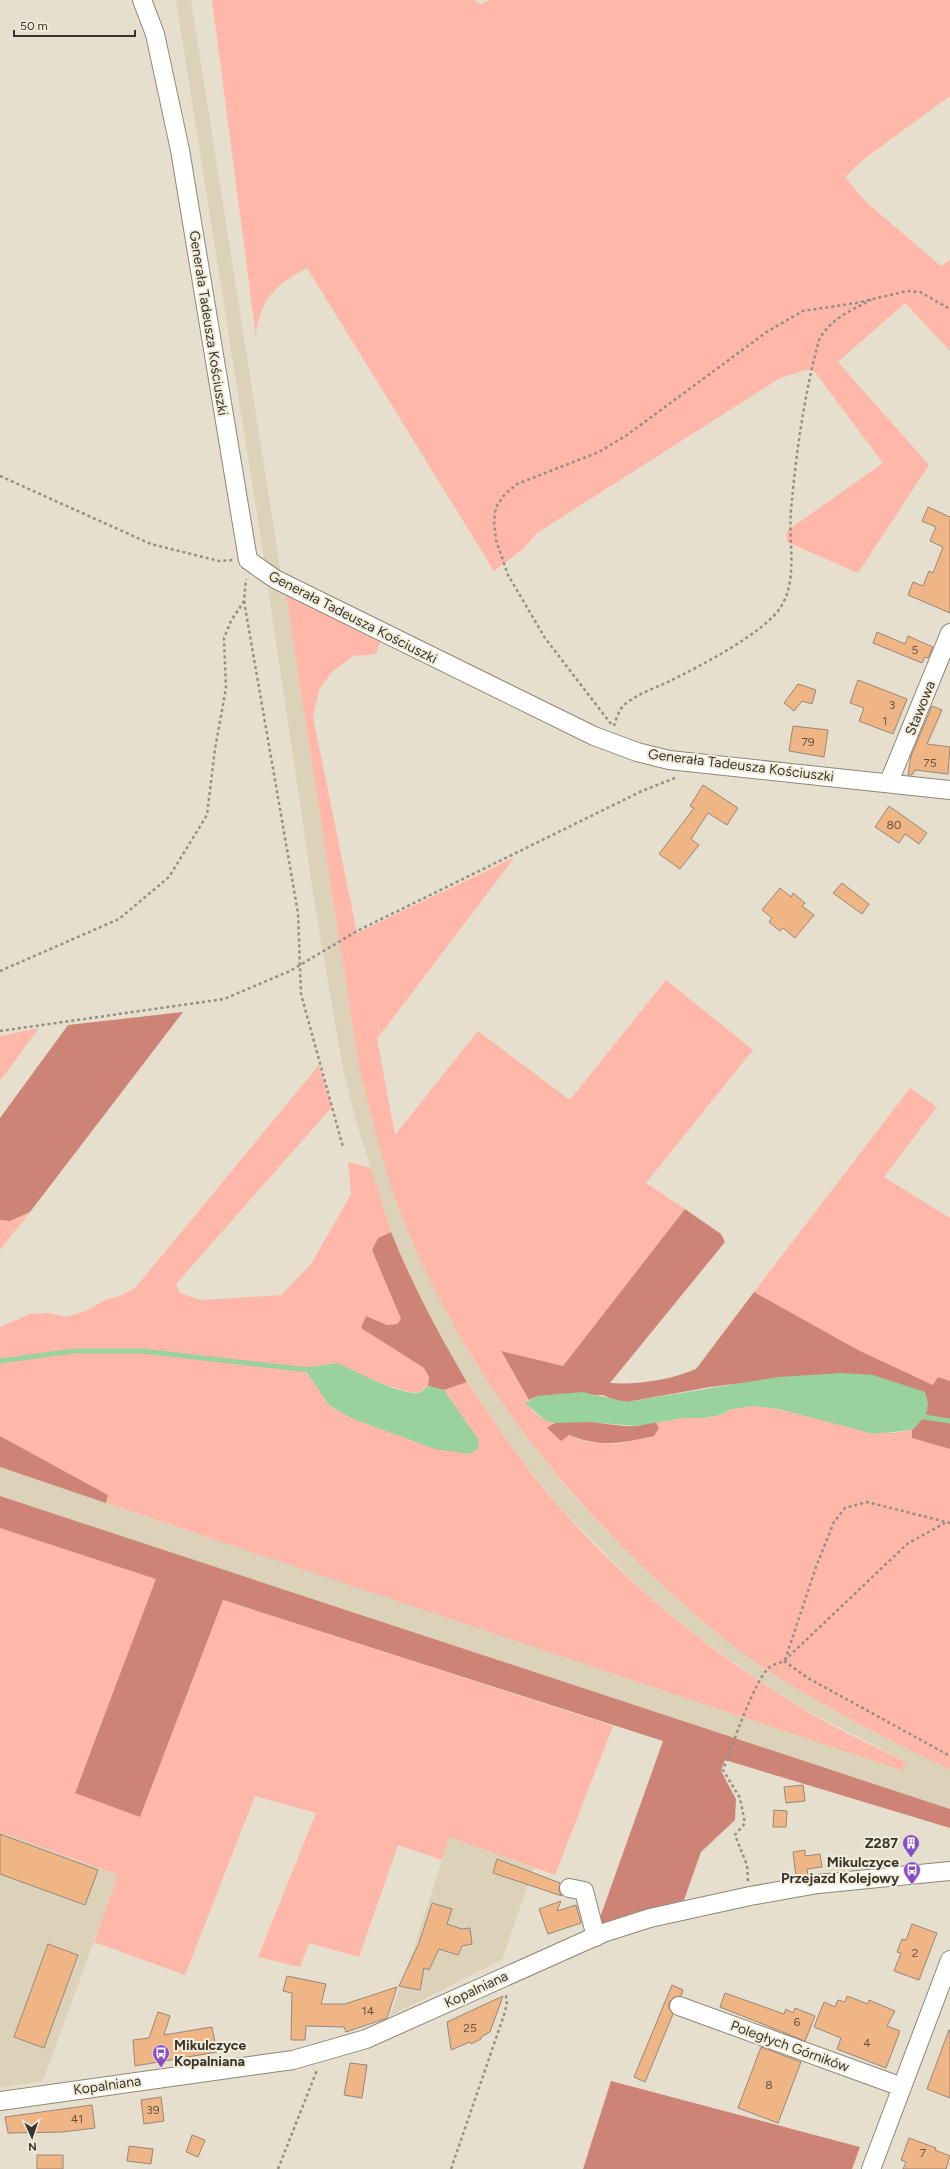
<svg xmlns="http://www.w3.org/2000/svg" width="950" height="2169" font-family="Figtree,sans-serif">
	<style>
		.built { fill: #dcd2b9 }
		.green { fill: #ffb7a9 }
		.forest { fill: #cd8477 }
		.water { fill: #99d29f }
		.lines { fill: none; stroke-linecap: round; stroke-linejoin: round }
		.stream { stroke: #99d29f; stroke-width: 5 }
		.building { fill: #f0b585; stroke: #96877b }
		.minor-casing { stroke: #8d8776; stroke-width: 20 }
		.path { stroke: #959083; stroke-width: 2.5; stroke-dasharray: 3 3; stroke-linecap: butt }
		.minor { stroke: #fff; stroke-width: 18 }
		.labels { text-anchor: middle; stroke-width: 4; stroke-linejoin: round; paint-order: stroke }
		.number-label { font-size: 12px; fill: #655544 }
		.street-label { font-size: 14px; fill: #37352e; stroke: #f3ecda }
		.poi-label { font-size: 14px; font-weight: bold; fill: #37352e; stroke: #f3ecda; text-anchor: end }
	</style>
	<rect width="100%" height="100%" fill="#e6dfcd"/>
	<path class="built" d="M176,0h15l90,574 -16,-9z
		M268,588l18,7 73,472 12,50 30,97 42,90 27,50 64,93 34,43 35,38 84,79 34,29 40,30 62,39 127,65v39l-950,-313v-29l903,303 2,-9 -105,-54 -50,-33 -62,-45 -48,-40 -83,-85 -27,-33 -30,-38 -52,-82 -41,-80 -16,-39 -35,-111 -13,-52 -26,-151z
		M0,1832l118,43 -75,206 -43,7z
		M449,1837l85,30 -32,93 -112,56 26,-74z"/>
	<path class="green" d="M212,0h261l8,4 9,-4h460v96l-86,63 -19,18 21,25 75,64 9,-6v91l-45,-48 -67,59 91,103 -71,108 -71,-31 -1,-6 2,-6 95,-67 -69,-92 -8,-1 -26,8 -243,155 -14,16 -29,22 -187,-303c-32,17 -48,32 -51,69z
		M286,595l94,47 -4,12 -23,2 -21,16 -13,18 -6,27 44,216 158,-76 -138,182 18,96 83,-104 92,69 96,-120 87,70 -107,133 39,26 -122,157 -62,-14 28,48 -3,3c7,9 16,16 27,20l-5,5 39,14 29,2 38,-8 5,-8 -4,-7 28,-3h22l15,-3 12,-6 21,-3 26,3 114,24 19,-3v8l38,11v321c-65,-32 -129,-64 -189,-104 -36,-24 -68,-53 -100,-82 -112,-103 -204,-227 -260,-370 -18,-47 -30,-98 -42,-147z
		M39,1028l-39,53v-45z
		M319,1065l13,42 -156,177 4,9 20,7 81,-5 30,-31 40,-70 -3,-32 23,6 20,64 -13,6 -6,12 29,69 -4,5 -10,1 -21,-9 -5,12 63,40 5,9 -1,9 -8,6h-11l-24,-7 -81,-17 25,37 22,13 128,24 -35,-52 23,-8c28,42 56,83 89,121 69,80 153,148 242,203 34,21 72,38 108,56l-3,9 -797,-268 2,-8 -108,-59v-109l30,-13 18,-1 19,4 19,-6 19,-11 17,-5 14,-8z
		M910,1088l27,19 -53,70 66,41v163l-12,-4 -5,8 -75,-35 -104,-58z
		M30,1212l-30,38v-30l11,1z
		M0,1528l157,50 -82,214 65,25 83,-217 390,126 -58,149 -106,-38 -7,23 -44,-15 -39,112 -50,-14 -9,24 -42,-10 58,-144 -61,-17 -70,179 -91,-33 24,-67 -118,-43z"/>
	<path class="forest" d="M183,1012l-153,200 -20,9 -10,-1v-102l68,-93z
		M685,1209l36,25 4,8 -115,141c28,2 60,-3 86,-14l58,-77 104,58 75,35 5,-8 12,4v68l-38,-11v-8l12,-13 -181,-34 -33,4 -83,15 -13,-2 -11,-5 -66,1 -8,4 -28,-49 62,15z
		M391,1232c21,52 47,101 76,150l-23,8 -16,-4 1,-9 -5,-9 -63,-40 5,-12 21,9 10,-1 4,-5 -29,-69 6,-12z
		M655,1421l4,7 -5,8c-33,7 -52,12 -85,-1l-8,6 -14,-13c19,-17 66,1 90,-2 6,-1 12,-4 18,-5z
		M0,1436l108,59 -2,8 -106,-36z
		M0,1496l950,313v19l-225,-68 -4,11 15,28 -1,21 -34,32 -17,48 -51,13 -36,13 66,-185 -440,-141 -83,217 -65,-24 81,-214 -156,-51z
		M611,2081l249,66 -8,22h-269z"/>
	<path class="water" d="M337,1363c17,7 67,35 83,29 3,-1 5,-4 8,-6l16,4 32,46 3,6 -1,7 -8,5 -35,-5 -84,-31 -22,-13 -25,-37z
		M842,1373l31,2 52,17c7,19 0,25 -13,38l-38,4 -95,-25 -26,-3 -21,3 -12,6 -15,3h-22l-47,8 -47,-4 -36,1 -8,-3 -20,-17 12,-7 45,-4 45,10 151,-25z"/>
	<g class="lines">
		<path class="stream" d="M0,1361l73,-10h69l167,19
			M920,1414l4,3 26,4"/>
	</g>
	<path class="building" d="M928,507l22,10v96l-42,-18 5,-13 10,4 6,-15 4,2 10,-26 -13,-6 6,-14 -14,-6z
		M877,632l28,12 3,-8 25,11 -5,11 -3,-1 -3,6 -49,-20z
		M858,680l49,19 -14,35 -34,-13 5,-13 -14,-5z
		M798,684l18,6 -4,14 -10,-3 -8,10 -10,-8z
		M932,706l10,4 -15,34 23,3 -2,27 -33,-4 -3,5h-4l3,-19z
		M793,726l35,4 -4,27 -35,-6z
		M703,785l35,23 -11,17 -19,-12 -17,26 8,6 -19,24 -21,-15 35,-46 -4,-2z
		M889,806l38,27 -8,11 -14,-10 -6,9 -24,-16z
		M842,883l27,21 -7,10 -29,-21z
		M780,888l11,9 2,-4 12,10 -3,3 12,9 -19,23 -12,-10 -3,3 -11,-9 3,-4 -10,-8z
		M803,1785l2,16 -19,2 -2,-16z
		M774,1810l13,1 -1,16h-13z
		M0,1834l98,36 -13,35 -85,-31z
		M805,1850v6l15,-2 2,13 -15,2 1,6 -12,2 -3,-25z
		M497,1859l63,24 -1,8 3,5 -69,-23z
		M561,1901l-4,10 19,-6 5,18 -33,11 -9,-25z
		M432,1903l20,6 -5,15 15,5 8,-1 2,16 -10,2 -4,9 -19,-6 -10,21 -5,-2 -4,22 -21,-4 20,-43z
		M912,1924l25,9 -18,47 -25,-9 7,-18 -4,-1 5,-13 4,1z
		M48,1944l30,11 -34,93 -30,-11z
		M287,1976l39,8 -5,20h24l52,-17 -10,31 -41,14 -2,-5 -38,-1 -1,14h-14l1,-47 -9,-2z
		M672,1985l11,5 -2,6 -8,2 -4,4v6l4,6 -28,68 -11,-5z
		M725,1993l59,21 2,-5 7,4 2,-5 20,8 -10,25 -85,-34z
		M503,1996l-13,36 -9,5v2l-10,5 -1,-2 -19,8 -4,-28z
		M847,1996l21,8 1,-4 26,11 -8,15 13,5 -14,37 -49,-19 4,-11 -27,-11 10,-25 11,5 3,-7 7,2z
		M158,2012l12,4 -6,19 48,-8 5,25 -82,14 -2,-26 16,-2z
		M949,2030h1v68l-23,-9z
		M761,2047l40,15 -23,61 -40,-15z
		M350,2063l17,2 -5,33 -18,-3z
		M161,2097l3,24 -20,3 -3,-24z
		M92,2105l3,23 -33,4 -54,1 -3,-16z
		M192,2135l13,5 -7,17 -12,-5z
		M909,2138l27,10 -1,2 15,6 -4,13h-43l3,-7 -5,-2z
		M129,2146l24,3 -2,15 -24,-3z
		M37,2155h26v14h-26z"/>
	<g class="lines">
		<g class="minor-casing">
			<path id="minor" d="M142,0l13,34 25,116 68,410 27,19 319,157 43,16 32,8 281,30
				M889,782l61,-149
				M569,1888l15,3 12,46
				M679,2006l223,81
				M0,2101l293,-41 73,-21 237,-106 47,-15 100,-22 68,-12 132,-13
				M871,2169l79,-209"/>
		</g>
		<path class="path" d="M0,476l151,68 68,17 14,-1
			M244,601l54,312 3,81 42,153
			M611,724l-66,-86 -37,-63 -12,-35 -2,-19 2,-14 9,-13 12,-10 82,-32 28,-17 141,-104 35,-20 53,-8 51,-12 13,1 30,17
			M614,726c2,-7 5,-16 10,-21 13,-11 31,-17 46,-24 28,-14 97,-49 112,-76 16,-28 6,-64 9,-95 5,-56 13,-115 28,-170 12,-22 31,-29 52,-40
			M0,971l119,-52 50,-42 38,-62 8,-66 11,-61 -2,-50 7,-17 13,-20 2,-22
			M0,1031l224,-32 66,-28 67,-40 285,-140 33,-13
			M785,1660l31,-93 18,-45 11,-14 22,-6 83,21
			M784,1661l24,17 142,78
			M748,1881l-1,-16 -12,-30 10,-12 -5,-25 -17,-28c8,-20 32,-93 47,-103 4,-3 10,-4 14,-6l123,-117 38,-21
			M278,2169l39,-99
			M451,2169l53,-154 3,-11 -1,-9"/>
		<use href="#minor" class="minor"/>
	</g>
	<defs>
		<g id="building-pin" transform="scale(0.9)"><path d="M0 17L-7.5 6A9.5 9.5 0 1 1 7.5 6Z" fill="#884fc5" stroke="#f3ecda"/><path d="M-4-6H4V6H1V3H-1V6H-4ZM-2.5-4.3h1.7v1.8h-1.7ZM.8-4.3h1.7v1.8H.8ZM-2.5-1h1.7V.8h-1.7ZM.8-1h1.7V.8H.8Z" fill="#fff"/></g>
		<g id="bus-pin" transform="scale(0.9)"><path d="M0 17L-7.5 6A9.5 9.5 0 1 1 7.5 6Z" fill="#884fc5" stroke="#f3ecda"/><path d="M-5-6H5V4H4V6H2V4H-2V6H-4V4H-5ZM-3.5-4V0h7V-4ZM-3.5 1.2v1.5H-2V1.2ZM2 1.2v1.5H3.5V1.2Z" fill="#fff"/></g>
	</defs>
	<g fill-rule="evenodd">
		<use href="#building-pin" x="911" y="1843"/>
		<use href="#bus-pin" x="912" y="1870"/>
		<use href="#bus-pin" x="161" y="2053"/>
	</g>
	<g class="labels">
		<g class="number-label">
			<text x="915" y="654">5</text>
			<text x="892" y="709">3</text>
			<text x="885" y="725">1</text>
			<text x="808" y="746">79</text>
			<text x="930" y="767">75</text>
			<text x="894" y="829">80</text>
			<text x="915" y="1957">2</text>
			<text x="368" y="2015">14</text>
			<text x="797" y="2026">6</text>
			<text x="470" y="2032">25</text>
			<text x="867" y="2047">4</text>
			<text x="769" y="2089">8</text>
			<text x="153" y="2114">39</text>
			<text x="77" y="2123">41</text>
			<text x="923" y="2157">7</text>
		</g>
		<g class="street-label">
			<text transform="translate(209 323) rotate(81)" y="5">Generała Tadeusza Kościuszki</text>
			<text transform="translate(353 617) rotate(27)" y="5">Generała Tadeusza Kościuszki</text>
			<text transform="translate(920 708) rotate(-68)" y="5">Stawowa</text>
			<text transform="translate(741 765) rotate(7)" y="5">Generała Tadeusza Kościuszki</text>
			<text transform="translate(476 1989) rotate(-25)" y="5">Kopalniana</text>
			<text transform="translate(790 2046) rotate(20)" y="5">Poległych Górników</text>
			<text transform="translate(107 2085) rotate(-8)" y="5">Kopalniana</text>
		</g>
		<g class="poi-label">
			<text x="898" y="1848">Z287</text>
			<text x="899" y="1867">Mikulczyce<tspan x="899" dy="16">Przejazd Kolejowy</tspan></text>
			<text x="174" y="2050" text-anchor="start">Mikulczyce<tspan x="174" dy="16">Kopalniana</tspan></text>
		</g>
	</g>
	<g transform="translate(32 2137) rotate(177)" stroke="#f3ecda" stroke-width="3" paint-order="stroke">
	<path d="M0-3L7 15L0 10L-7 15Z" fill="#37352e"/>
	<text y="-6" font-size="11" font-weight="bold" text-anchor="middle" fill="#37352e">N</text>
	</g>
	<path d="M14 30v6h121v-6" fill="none" stroke="#37352e" stroke-width="2"/>
	<text x="20" y="30" font-size="12" fill="#37352e" stroke="#f3ecda" stroke-width="3" paint-order="stroke">50 m</text>
</svg>
